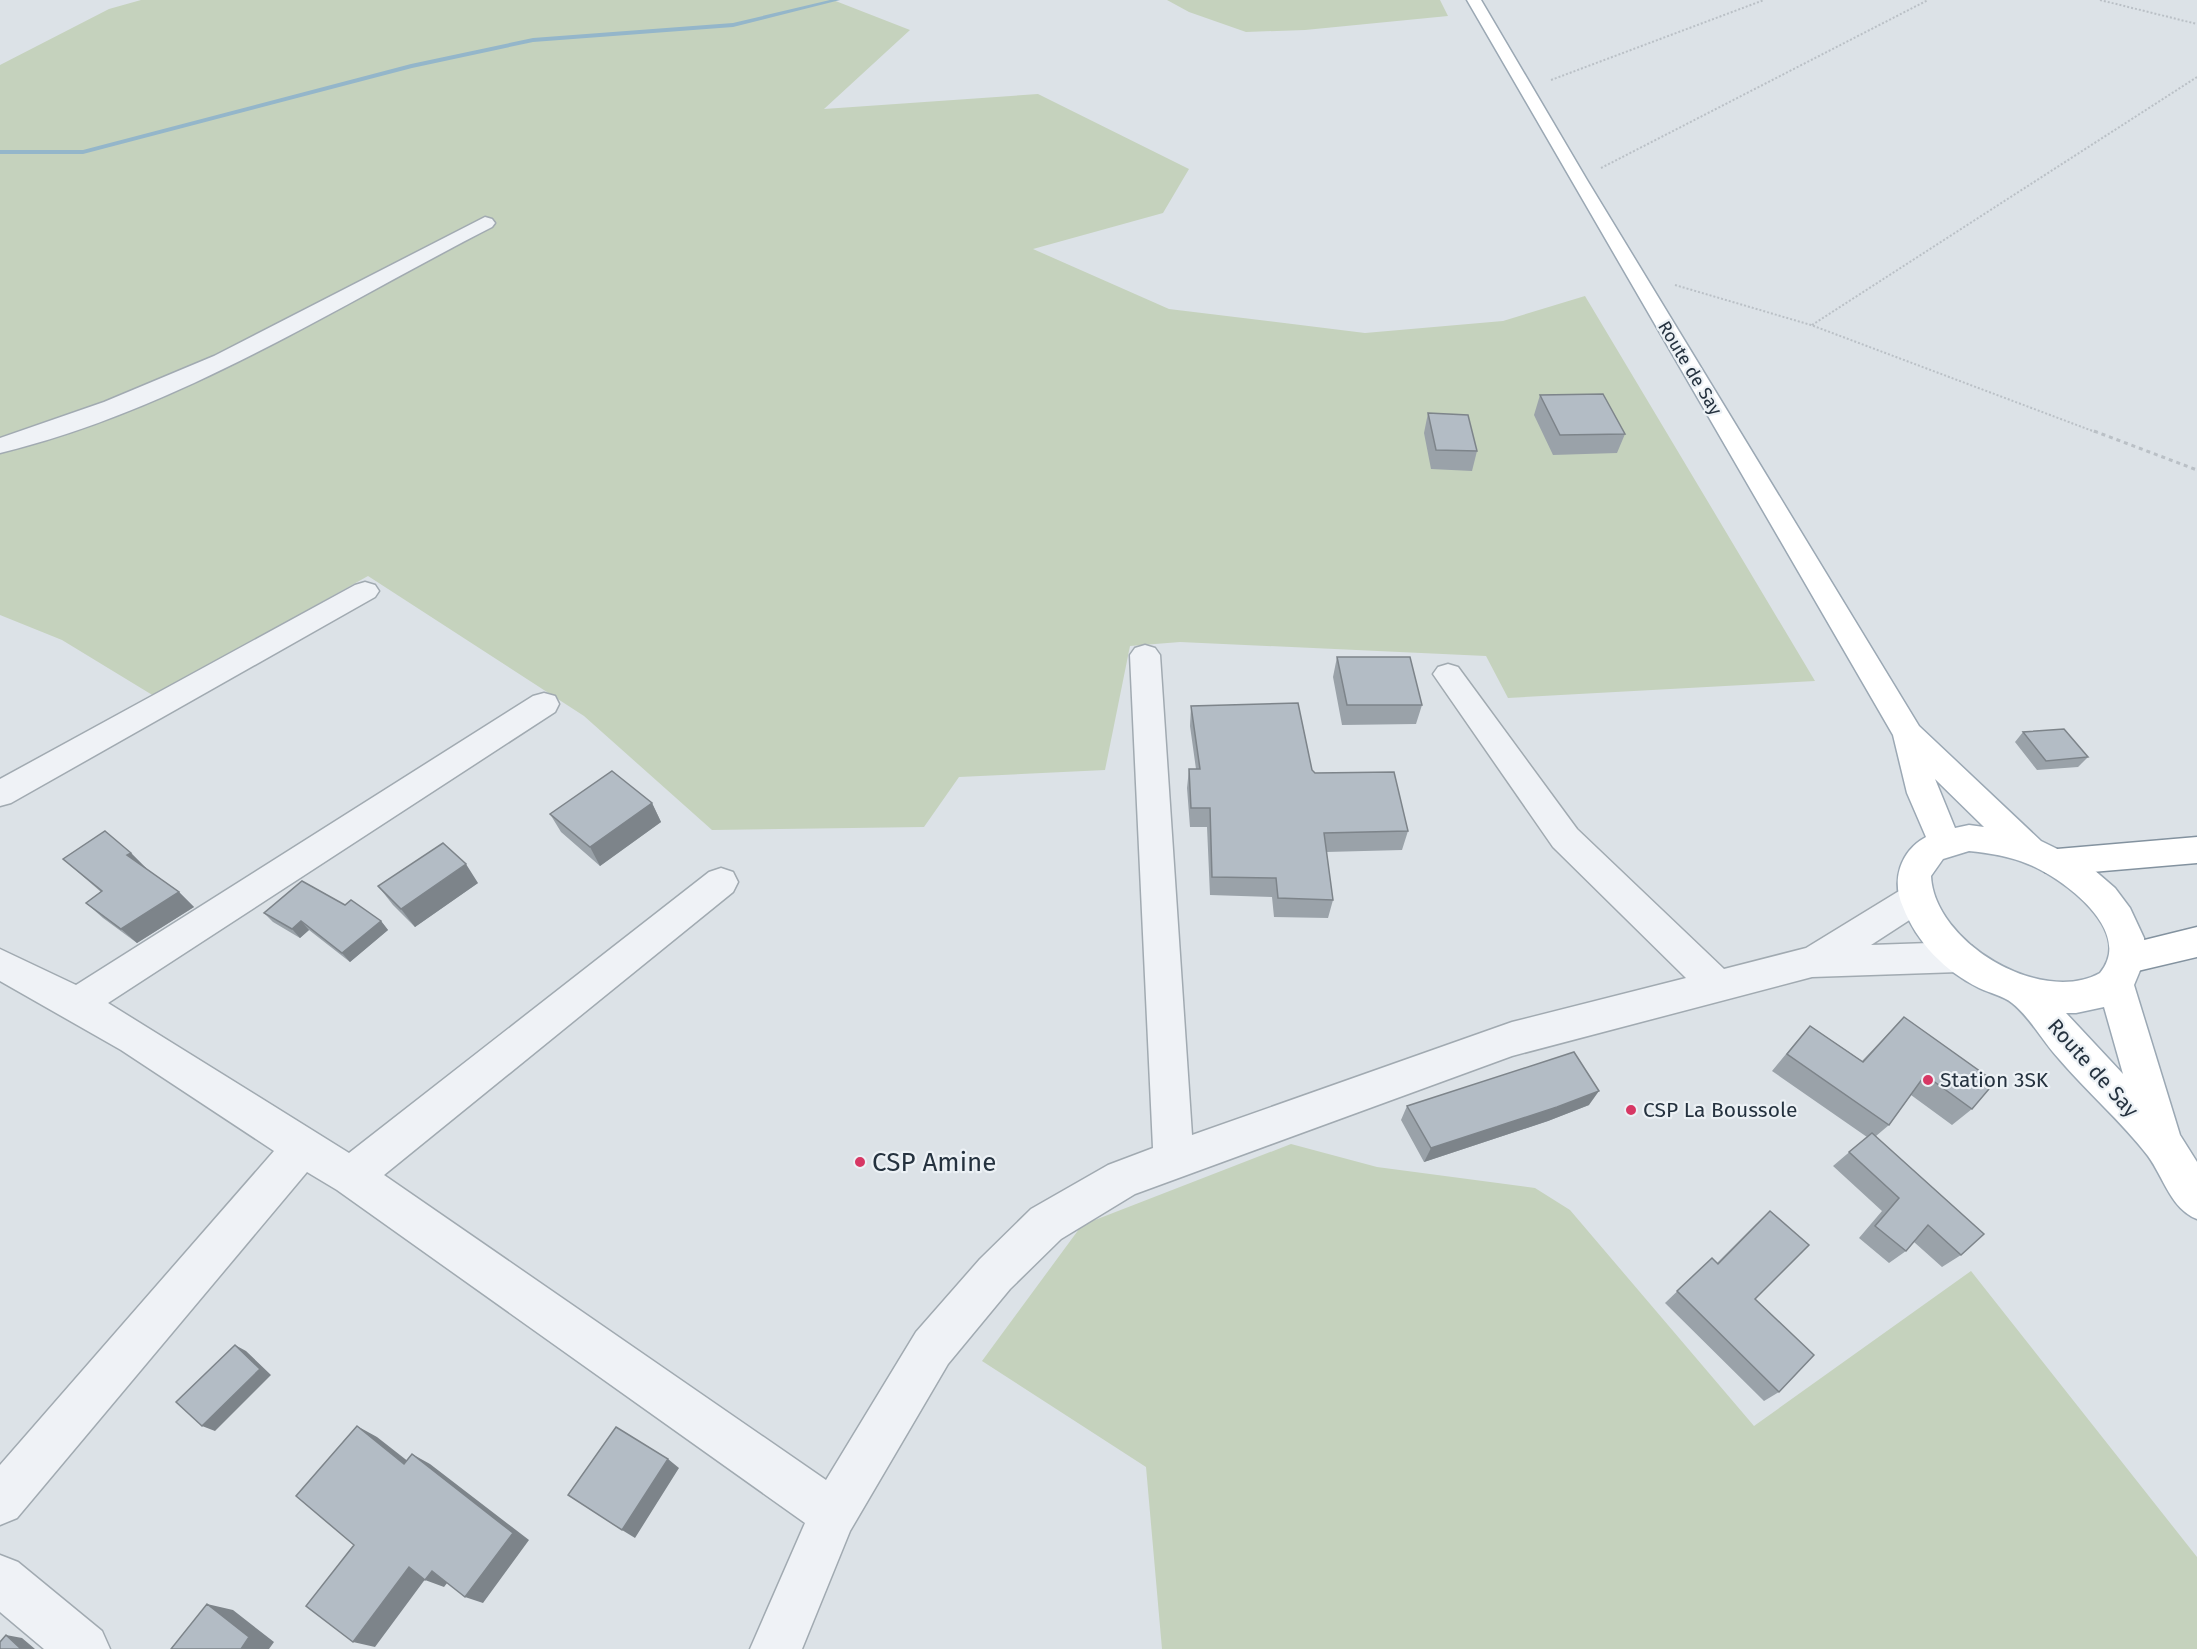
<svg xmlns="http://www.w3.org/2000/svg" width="2197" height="1649" font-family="'Fira Sans',sans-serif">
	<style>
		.green { fill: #c5d2bd }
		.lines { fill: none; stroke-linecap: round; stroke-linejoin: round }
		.stream { fill: #94b6ca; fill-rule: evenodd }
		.minor-casing { stroke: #a1aab1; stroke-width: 3 }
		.major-casing { stroke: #9ba8b4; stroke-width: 3 }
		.highway-casing { stroke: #83929f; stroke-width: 3 }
		.path-far1 { stroke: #bac0c6; stroke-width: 2; stroke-dasharray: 2 2; stroke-linecap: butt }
		.path { stroke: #bac0c6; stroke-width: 3; stroke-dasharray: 4 4; stroke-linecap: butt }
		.minor { fill: #eff2f6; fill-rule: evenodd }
		.major { fill: #fff; fill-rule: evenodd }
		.highway { fill: #fff; fill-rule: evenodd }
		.wall { fill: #9aa2a9 }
		.shaded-wall { fill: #7d848a }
		.building { fill: #b3bcc5; stroke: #7d848a; stroke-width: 1.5 }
		.poi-dot { fill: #d73764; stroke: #ecf1f5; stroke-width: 2 }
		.labels { text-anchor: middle; stroke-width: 4.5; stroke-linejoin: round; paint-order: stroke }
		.far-street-label { font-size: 18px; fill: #25323f; stroke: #ecf1f5 }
		.street-label { font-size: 21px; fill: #25323f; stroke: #ecf1f5 }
		.poi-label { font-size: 21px; fill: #25323f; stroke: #ecf1f5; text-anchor: start }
		.near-poi-label { font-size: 26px; fill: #25323f; stroke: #ecf1f5; text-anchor: start }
	</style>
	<rect width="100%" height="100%" fill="#dce2e7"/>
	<path class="green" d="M141,0h692l77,30 -86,79 214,-15 151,75 -26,44 -130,36 136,60 196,24 138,-12 82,-25 230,385 -307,17 -22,-42 -306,-14 -50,4 -25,124 -146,7 -35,50 -212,3 -128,-114 -216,-140 -214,120 -92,-56 -62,-25v-550l109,-56z
		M1167,0h273l8,16 -143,14 -59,2 -57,-20z
		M1291,1144l86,23 158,21 35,22 184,216 217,-155 226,286v92h-1035l-16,-182 -164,-106 100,-136z"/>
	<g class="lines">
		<path class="stream" d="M830,0h10l-107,27 -200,15 -121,26 -329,86h-83v-4h83l328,-86 122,-26 200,-15z"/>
		<g class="minor-casing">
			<path id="minor" d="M485,217l7,2 3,4 -3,4c-160,82 -315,183 -492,226v-15l104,-36 110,-46z
				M365,582l10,3 4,6 -4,6 -364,206 -11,3v-27l355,-194z
				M1145,645l10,3 5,7 32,480 320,-113 174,-44 -133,-131 -120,-173 5,-7 10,-3 10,3 119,162 147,140 82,-21 98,-60 12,-4 12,4 5,10 -5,10 -57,37 88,-3 13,4 5,11 -5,11 -13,4 -147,5 -300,79 -377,138 -74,45 -51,50 -62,75 -98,167 -48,118h-52l55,-126 -468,-333 -30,-18 -290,346 -17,7v-60l274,-314 -153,-101 -121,-69v-32l76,36 457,-289 11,-3 11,3 4,8 -4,8 -447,291 241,150 360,-281 12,-4 12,4 5,10 -5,10 -349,283 442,305 90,-148 64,-73 51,-50 77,-44 45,-17 -23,-493 5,-7z
				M0,1555l18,7 84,69 8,18h-66l-44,-37z"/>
		</g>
		<g class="major-casing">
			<path id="major" d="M1467,0h14l106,180 332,546 122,115 45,22 29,25 15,20 14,30 2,18 -12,29 46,150 17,27v57c-26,-10 -33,-41 -49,-63 -26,-34 -61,-64 -89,-97 -16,-17 -29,-42 -47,-56 -8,-7 -23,-10 -33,-15 -34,-17 -62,-45 -76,-81 -12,-26 -3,-56 23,-70l-19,-44 -14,-58zM1935,779l49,48 -15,-2 -14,3zM1969,851c20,2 40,5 59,13 35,14 107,67 72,109 -59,33 -166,-31 -169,-97l12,-17zM2104,1007l19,67 -57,-61h10z"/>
		</g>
		<g class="highway-casing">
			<path id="highway" d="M2197,837v26l-140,12 -12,-3 -5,-10 5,-10 12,-3z
				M2197,927v30l-68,16 -13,-4 -5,-11 5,-11z"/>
		</g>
		<path class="path-far1" d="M2100,0l97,24
			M1551,80l213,-80
			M1601,168l327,-168
			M1675,285l136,40 287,108
			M1812,325l385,-248"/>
		<path class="path" d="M2094,431l103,39"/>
		<use href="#minor" class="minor"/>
		<use href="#major" class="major"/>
		<use href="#highway" class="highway"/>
	</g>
	<path class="wall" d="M1540,395l85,39 -8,19 -64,2 -19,-40z
		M1428,413l49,38 -5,20 -41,-2 -7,-36z
		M1337,657l85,48 -6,19 -74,1 -9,-48z
		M1191,706l121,64 3,3 93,58 -6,19 -76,2 7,48 -5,18 -54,-1 -2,-20 -62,-2 -3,-68h-17l-3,-39 2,-19h7l-6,-43z
		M2023,732l65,25 -10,10 -41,3 -22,-28z
		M652,803l9,19 -61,44 -39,-34 -11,-18z
		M131,853l15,15v1l33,23 15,15 -57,36 -34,-25 -17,-15 15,-11 -38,-33z
		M478,883l-63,44 -22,-22 -15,-19z
		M345,905l36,16 7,9 -38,32 -41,-32 -9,8 -27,-16 -9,-9z
		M1904,1017l68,92 -20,16 -41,-30 -22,30 -13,11 85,119 -19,12 -28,-25 -8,9 -17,12 -30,-25 23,-27 -49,-45 34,-29 -95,-66 23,-28 15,-17 52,35z
		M1589,1105l-41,16 -124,41 -23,-42 6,-14z
		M1770,1211l-15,88 24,93 -15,9 -99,-98 47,-45 5,5 39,-39z"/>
	<path class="shaded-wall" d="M652,803l9,19 -61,44 -10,-19z
		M131,853l15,15 -4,3 -15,-16z
		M466,864l12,19 -63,44 -14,-18z
		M179,892l15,15 -57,36 -16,-14z
		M301,921l8,9 -9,8 -8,-9z
		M381,921l7,9 -38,32 -8,-9z
		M1599,1091l-10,14 -41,16 -124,41 7,-14z
		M235,1345l11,6 25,24 -56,56 -13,-5z
		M357,1426l20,11 46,36 -19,-9z
		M412,1454l18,10 99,76 -46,63 -18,-6z
		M668,1459l11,9 -44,70 -13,-8z
		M409,1567l20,7 -54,73 -22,-5z
		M432,1571l19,7 -7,9 -19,-7z
		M207,1604l26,6 41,32 -5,7h-28z
		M6,1635l16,3 13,11h-14z"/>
	<path class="building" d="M1603,394l22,40 -65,1 -20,-40z
		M1428,413l40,2 9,36 -41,-1z
		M1337,657h73l12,48h-75z
		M1298,703l14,67 3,3 79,-1 14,59 -84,2 9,67 -55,-2 -2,-20 -64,-1 -2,-69h-19l-2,-39h11l-9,-63z
		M2064,729l24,28 -42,4 -23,-29z
		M612,771l40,32 -62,44 -40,-33z
		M105,831l26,22 -4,2 52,37 -58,37 -35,-26 16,-12 -39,-32z
		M443,843l23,21 -65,45 -23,-23z
		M302,881l43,24 6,-5 30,21 -39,32 -41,-32 -9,8 -28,-16z
		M1904,1017l91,65 -23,27 -47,-34 -36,50 -102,-71 23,-28 53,36z
		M1574,1052l25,39 -42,16 -126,41 -24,-42z
		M1872,1133l112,101 -23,21 -33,-30 -22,26 -31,-25 24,-28 -50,-46z
		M1770,1211l39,34 -54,54 59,56 -35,37 -102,-101 35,-33 6,6z
		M235,1345l25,24 -58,57 -26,-24z
		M357,1426l47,38 8,-10 101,79 -48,64 -33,-26 -7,9 -16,-13 -56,75 -47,-36 48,-61 -58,-49z
		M616,1427l52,32 -46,71 -54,-35z
		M207,1604l42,33 -8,12h-70z
		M6,1635l15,14h-21v-7z"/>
	<g class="poi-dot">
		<circle cx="1928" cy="1080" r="6"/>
		<circle cx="1631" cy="1110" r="6"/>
		<circle cx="860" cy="1162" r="6"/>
	</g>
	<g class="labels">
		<g class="far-street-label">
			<text transform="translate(1690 368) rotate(59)" y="6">Route de Say</text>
		</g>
		<g class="street-label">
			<text transform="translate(2093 1068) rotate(48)" y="7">Route de Say</text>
		</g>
		<g class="poi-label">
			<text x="1940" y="1087">Station 3SK</text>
			<text x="1643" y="1117">CSP La Boussole</text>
		</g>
		<g class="near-poi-label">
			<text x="872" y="1171">CSP Amine</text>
		</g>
	</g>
</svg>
